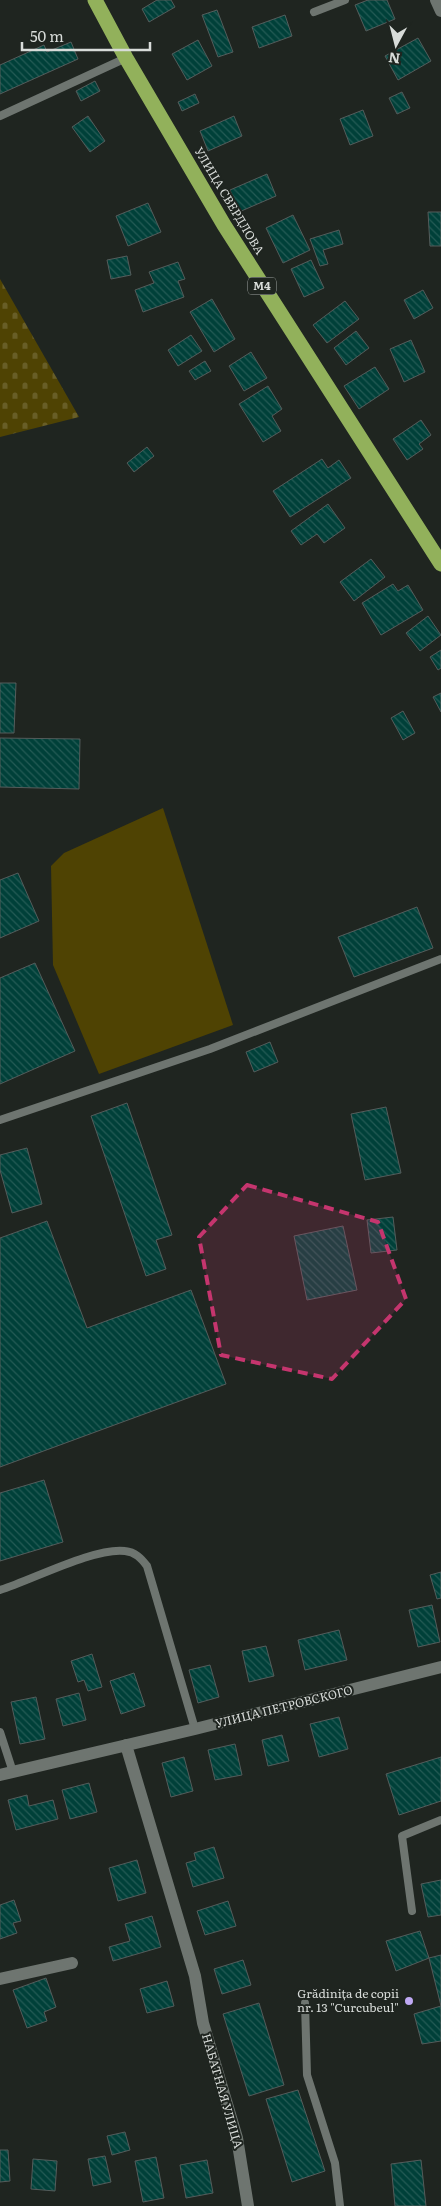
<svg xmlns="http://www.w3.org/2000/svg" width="441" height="2206" font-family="Literata,serif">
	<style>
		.green { fill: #4f4303 }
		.cemetery { fill: url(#cemetery-stones) }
		.building { fill: url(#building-back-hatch); stroke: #545c5b }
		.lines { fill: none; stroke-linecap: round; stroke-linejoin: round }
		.lane { stroke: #6e7570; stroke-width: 8 }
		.street { stroke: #6e7570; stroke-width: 12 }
		.highway { stroke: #92b15b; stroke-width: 15 }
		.marked { fill: #c5356e; fill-opacity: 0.2; stroke: #c5356e; stroke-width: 4; stroke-dasharray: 10 6; stroke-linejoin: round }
		.poi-dot { fill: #bfa9f4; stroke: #1f2520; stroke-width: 2 }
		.labels { text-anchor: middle; stroke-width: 4; stroke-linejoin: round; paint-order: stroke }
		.shield { fill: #1f2520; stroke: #a0a5a2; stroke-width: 1 }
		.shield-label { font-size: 11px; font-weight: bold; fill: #d8dcd9 }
		.street-label { font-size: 12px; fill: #d8dcd9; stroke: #1f2520 }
		.poi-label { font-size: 12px; fill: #d8dcd9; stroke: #1f2520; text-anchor: end }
	</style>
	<defs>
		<pattern id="cemetery-stones" width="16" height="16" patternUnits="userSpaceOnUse" patternTransform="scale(1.25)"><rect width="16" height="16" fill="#4f4303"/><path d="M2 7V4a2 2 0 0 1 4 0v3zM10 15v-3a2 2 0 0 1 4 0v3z" fill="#685e27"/></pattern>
		<pattern id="building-back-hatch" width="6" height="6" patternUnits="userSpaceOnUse" patternTransform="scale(1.25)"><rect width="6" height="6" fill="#004039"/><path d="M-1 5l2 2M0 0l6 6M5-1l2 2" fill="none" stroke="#245b55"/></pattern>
	</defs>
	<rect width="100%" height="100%" fill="#1f2520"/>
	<path class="green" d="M163,808l70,217 -134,49 -46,-109 -2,-99 13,-13z"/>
	<path class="cemetery" d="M0,279l79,138 -79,20z"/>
	<path class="building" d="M157,0h14l4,7 -26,15 -7,-13z
		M368,0h19l8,19 -29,12 -11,-26z
		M217,10l16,42 -15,5 -16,-42z
		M285,15l7,21 -33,12 -7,-21z
		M418,38l13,23 -33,19 -13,-24z
		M198,40l14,26 -25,14 -15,-26z
		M71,42l7,17 -78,35v-29l44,-20 3,7z
		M95,81l5,10 -19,10 -5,-10z
		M402,92l8,16 -13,6 -8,-16z
		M195,94l4,9 -17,8 -4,-9z
		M363,110l10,26 -23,9 -10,-26z
		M88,116l17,25 -15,11 -18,-25z
		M234,116l8,20 -34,15 -8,-20z
		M267,174l9,22 -37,16 -9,-22z
		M148,203l13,29 -33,14 -12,-30z
		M428,212h13v34h-11z
		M293,215l17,35 -27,13 -17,-35z
		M339,230l4,14 -20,6 5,14 -8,2 -10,-27z
		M127,256l4,19 -20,4 -4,-19z
		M311,260l13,28 -20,9 -13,-28z
		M178,262l7,17 -7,2 6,16 -41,15 -8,-22 19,-7 -5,-11z
		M423,290l10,18 -19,11 -10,-19z
		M212,299l23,40 -21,13 -24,-40z
		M345,301l14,18 -32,24 -14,-18z
		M356,331l13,17 -23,17 -12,-17z
		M191,335l11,16 -24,15 -10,-16z
		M411,340l14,32 -21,10 -14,-33z
		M251,352l16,26 -23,13 -15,-25z
		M205,361l6,10 -16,9 -6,-9z
		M375,367l14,22 -30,20 -15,-23z
		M268,386l14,23 -10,7 9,15 -18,11 -24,-38z
		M421,420l10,15 -12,9 4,5 -16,11 -14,-21z
		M147,447l7,9 -20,16 -7,-9z
		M322,459l6,9 11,-8 12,18 -61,39 -17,-26z
		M328,504l17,24 -21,15 -7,-9 -16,11 -10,-14z
		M371,559l14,18 -31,24 -14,-19z
		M393,584l5,7 10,-6 15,25 -42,25 -19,-32z
		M428,616l13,19 -21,16 -14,-18z
		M441,650v18l-3,2 -8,-13z
		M0,683h16l-2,50h-14z
		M441,693v19l-8,-15z
		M403,711l12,22 -12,7 -12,-22z
		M0,738l80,1 -1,50 -79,-2z
		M18,873l21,48 -39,17v-58z
		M417,907l16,41 -79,29 -16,-40z
		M35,963l40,88 -75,33v-106z
		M270,1042l8,20 -24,10 -8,-20z
		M127,1103l45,132 -16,5 10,29 -20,7 -55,-160z
		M386,1107l15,66 -36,7 -14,-66z
		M27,1148l15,56 -30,9 -12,-43v-15z
		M393,1217l4,33 -26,3 -4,-33z
		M47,1221l40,107 104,-38 35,94 -226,83v-229z
		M343,1226l14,64 -50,10 -13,-64z
		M44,1480l19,62 -63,19v-68z
		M441,1572v26l-4,1 -7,-24z
		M432,1605l8,37 -22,5 -9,-37z
		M339,1630l8,30 -42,10 -7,-30z
		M266,1646l8,30 -25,6 -7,-31z
		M92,1654l10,33 -14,4 -4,-11 -6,2 -7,-21z
		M210,1665l9,32 -21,6 -9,-33z
		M134,1673l11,33 -24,8 -11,-33z
		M79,1693l7,27 -23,6 -7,-27z
		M36,1697l9,42 -25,5 -9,-42z
		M339,1717l9,32 -29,8 -9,-33z
		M282,1735l7,26 -21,5 -6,-26z
		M235,1744l7,31 -27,5 -7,-30z
		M184,1757l9,34 -22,6 -9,-34z
		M441,1757v44l-42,14 -13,-41z
		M89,1783l8,29 -27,7 -8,-29z
		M27,1795l2,11 24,-6 5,19 -42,11 -8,-30z
		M214,1847l10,31 -31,9 -7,-24 10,-3 -2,-7z
		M137,1860l9,33 -28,8 -9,-33z
		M441,1880v35l-13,2 -7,-33z
		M14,1900l7,21 -8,2 4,10 -17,6v-34z
		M228,1901l8,25 -31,9 -8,-24z
		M152,1916l9,31 -48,14 -4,-14 21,-6 -5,-17z
		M420,1931l9,27 -33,13 -10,-30z
		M441,1955v51l-12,-48z
		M243,1960l8,25 -29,9 -8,-25z
		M46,1978l10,29 -12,5 3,9 -20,7 -14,-38z
		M167,1981l7,25 -27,7 -7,-24z
		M259,2003l25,82 -35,11 -26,-82z
		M441,2006v35l-19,3 -8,-30z
		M298,2090l27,81 -33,11 -26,-83z
		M125,2132l5,18 -18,5 -5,-19z
		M0,2150h8l2,31 -10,1z
		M105,2156l6,26 -18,4 -5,-27z
		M156,2157l8,41 -21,4 -8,-41z
		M33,2159l24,2 -2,30 -24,-2z
		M207,2160l6,33 -27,5 -6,-33z
		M421,2160l5,46h-31l-4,-42z"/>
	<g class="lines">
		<path class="lane" d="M314,12l31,-12
			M0,116l126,-58
			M0,1120l210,-71 231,-90
			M0,1590c32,-10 95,-43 125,-39 10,1 16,7 22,15l48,163
			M0,1732l13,40
			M412,1911l-10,-75 39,-16
			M305,2003l2,72 28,88 5,43"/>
		<path class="street" d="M436,0l5,11
			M126,1745l69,231 8,47 34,115 11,68
			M0,1775l195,-46 246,-62
			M0,1979l72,-16"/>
		<path class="highway" d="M95,0l31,58 98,167 217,339"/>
	</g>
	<path class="marked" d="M247,1185l131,37 28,77 -74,80 -111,-24 -22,-118z"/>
	<circle class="poi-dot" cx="409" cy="2001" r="5"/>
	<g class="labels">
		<rect class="shield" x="248" y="277.5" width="28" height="17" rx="4"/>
		<g class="shield-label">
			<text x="262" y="290">M4</text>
		</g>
		<g class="street-label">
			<text transform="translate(229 201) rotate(59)" y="4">УЛИЦА СВЕРДЛОВА</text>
			<text transform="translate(284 1707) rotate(-14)" y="4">УЛИЦА ПЕТРОВСКОГО</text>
			<text transform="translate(222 2091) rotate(74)" y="4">НАБАТНАЯ УЛИЦА</text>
		</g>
		<g class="poi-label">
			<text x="399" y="1998">Grădinița de copii<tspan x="399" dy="14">nr. 13 "Curcubeul"</tspan></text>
		</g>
	</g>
	<g transform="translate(396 45) rotate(187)" stroke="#1f2520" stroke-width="4" paint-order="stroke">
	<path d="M0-4L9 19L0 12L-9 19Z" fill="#d8dcd9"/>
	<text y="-8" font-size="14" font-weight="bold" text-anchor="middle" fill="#d8dcd9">N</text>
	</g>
	<path d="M22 42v8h128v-8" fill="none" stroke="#d8dcd9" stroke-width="2.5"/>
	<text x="30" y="42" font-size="15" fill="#d8dcd9" stroke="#1f2520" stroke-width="4" paint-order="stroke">50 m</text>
</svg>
